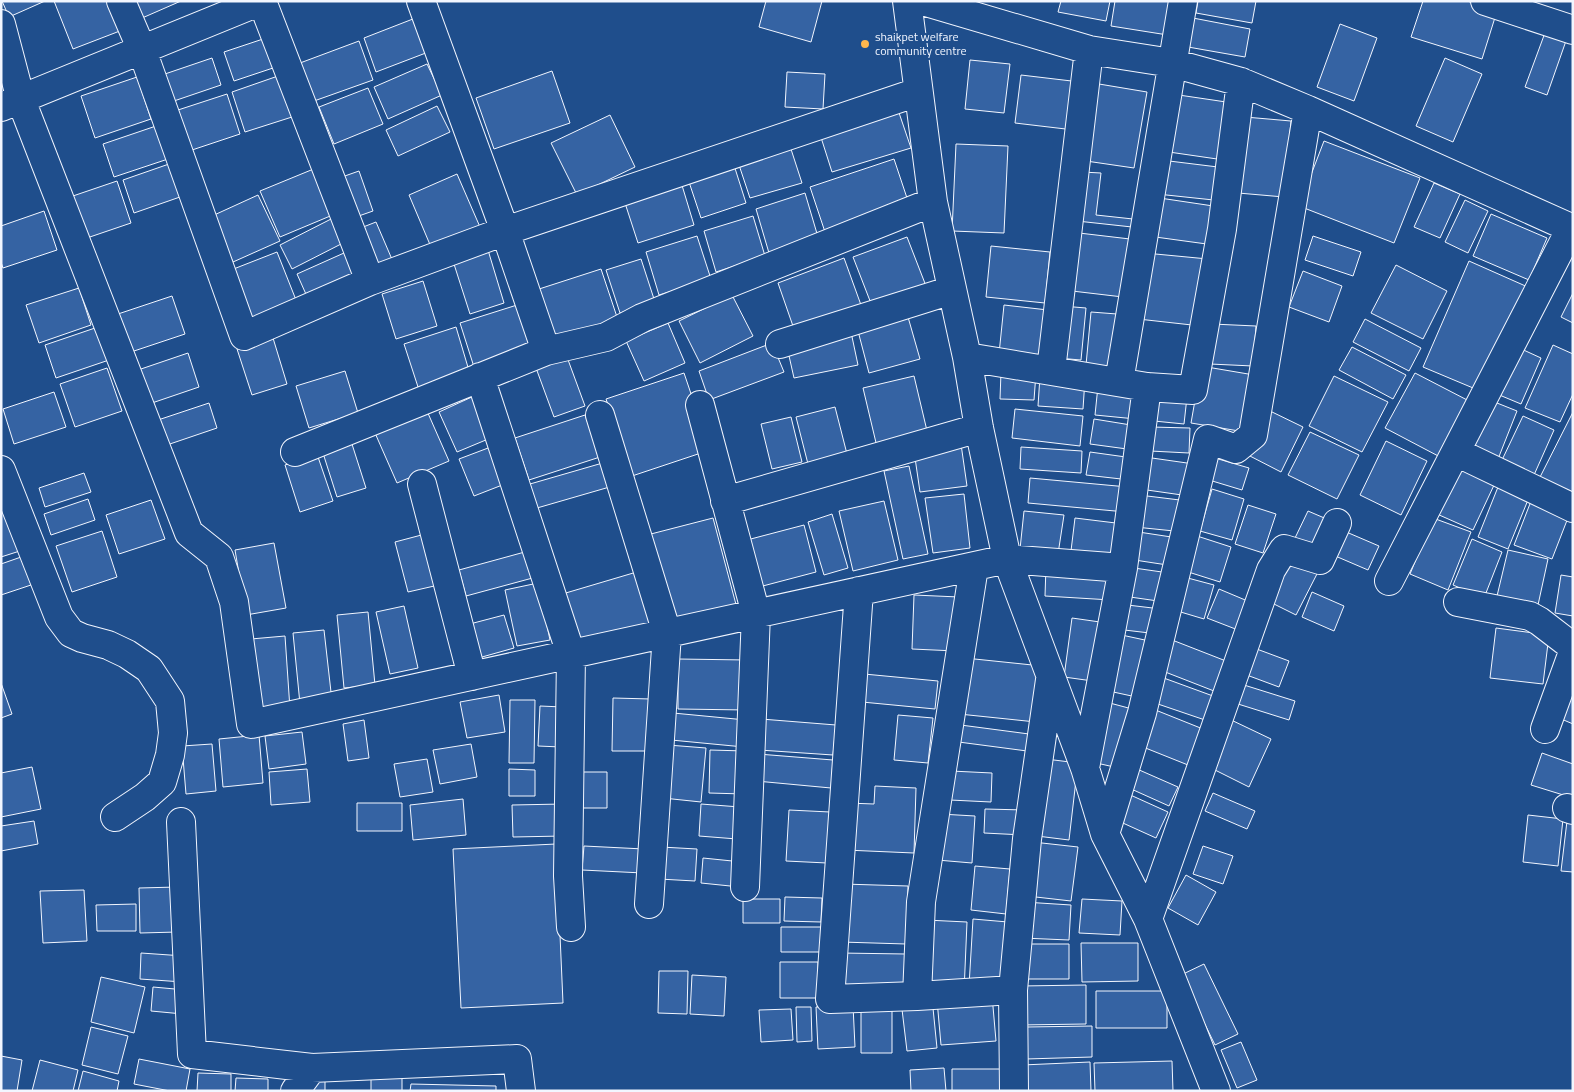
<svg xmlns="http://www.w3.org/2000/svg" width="1574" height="1092" font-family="'Titillium Web',sans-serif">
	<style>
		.building { fill: #3563a3; stroke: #f2f6ff }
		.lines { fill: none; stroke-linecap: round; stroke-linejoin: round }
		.minor-casing { stroke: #f2f6ff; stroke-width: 30 }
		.minor { stroke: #1f4e8c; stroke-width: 28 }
		.poi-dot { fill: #ffb74d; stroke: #1f4e8c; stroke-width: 2 }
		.labels { text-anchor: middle; stroke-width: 4; stroke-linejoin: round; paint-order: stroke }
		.poi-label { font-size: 12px; fill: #f2f6ff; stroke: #1f4e8c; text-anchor: start }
	</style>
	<rect width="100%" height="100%" fill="#1f4e8c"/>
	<path class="building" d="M2,1h43l-36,16z
		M54,1h60l11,28 -52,20z
		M124,1h57l-48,21z
		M766,1h56l-11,41 -52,-15z
		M1061,1h49l-4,20 -48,-9z
		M1115,1h64l-5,35 -63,-10z
		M1198,1h58l-4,22 -56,-10z
		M1423,1h44l30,10 -15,48 -71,-22z
		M418,17l13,34 -55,21 -12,-34z
		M1193,18l57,11 -5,28 -57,-10z
		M1340,24l37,14 -23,63 -37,-14z
		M1546,30l21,8 -20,57 -22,-8z
		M266,38l10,29 -42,14 -10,-29z
		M359,41l14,39 -59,21 -14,-38z
		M212,58l9,27 -53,18 -9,-27z
		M1445,58l37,16 -29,68 -37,-16z
		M970,60l40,4 -6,49 -39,-4z
		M427,64l15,31 -54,24 -14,-32z
		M552,71l18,52 -76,26 -18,-51z
		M787,72l38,2 -2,35 -38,-2z
		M1021,75l59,7 -6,48 -59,-7z
		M278,76l14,41 -47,15 -13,-40z
		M137,77l14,42 -56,19 -14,-42z
		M1099,84l48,8 -13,76 -48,-7z
		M368,88l15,36 -49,20 -15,-37z
		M227,94l13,40 -48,16 -14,-40z
		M1172,94l61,9 -9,57 -62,-9z
		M896,104l15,44 -79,24 -14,-44z
		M437,106l13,26 -52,24 -12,-26z
		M610,115l25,52 -58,28 -26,-52z
		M1245,117l46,4 -7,76 -46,-4z
		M156,126l12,33 -54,18 -11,-33z
		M1324,141l96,37 -26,65 -95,-37z
		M789,143l13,40 -52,15 -13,-39z
		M956,144l52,2 -4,87 -52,-2z
		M894,159l15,45 -84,28 -15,-45z
		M1161,160l65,8 -3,33 -66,-7z
		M733,162l13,41 -45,15 -14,-42z
		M169,164l11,33 -46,16 -11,-33z
		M316,168l19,46 -55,23 -20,-46z
		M359,171l14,40 -20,7 -14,-40z
		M1082,172l19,1 -5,42 37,4 -1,8 -55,-6z
		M457,174l23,53 -49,20 -22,-52z
		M117,181l14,42 -50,17 -14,-42z
		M681,182l13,43 -56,18 -14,-43z
		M1434,183l26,11 -20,44 -26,-11z
		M805,193l13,44 -49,16 -13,-44z
		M258,195l22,46 -47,21 -21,-46z
		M1153,197l67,10 -6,38 -66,-9z
		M1465,200l23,11 -20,42 -23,-11z
		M44,211l13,39 -54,18 -2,-6v-36z
		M1491,214l56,24 -18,42 -56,-24z
		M753,216l12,40 -49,16 -12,-41z
		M333,218l12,24 -53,27 -12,-24z
		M376,222l18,42 -23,10 -18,-43z
		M1079,233l51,6 -7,58 -51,-6z
		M697,236l14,43 -52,16 -13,-43z
		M1313,236l48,16 -8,24 -48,-16z
		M907,237l19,49 -54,20 -19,-49z
		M991,246l59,6 -5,51 -59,-6z
		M488,250l16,53 -34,11 -17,-53z
		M277,252l21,53 -46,18 -21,-53z
		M344,253l13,27 -48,21 -12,-27z
		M1145,253l63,6 -7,67 -63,-7z
		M844,258l17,47 -67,24 -16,-46z
		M641,259l14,43 -35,11 -14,-43z
		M1469,261l61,27 -45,105 -62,-26z
		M1396,265l51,26 -24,48 -52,-26z
		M601,269l18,54 -66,20 -17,-53z
		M1303,271l39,15 -13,36 -40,-15z
		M423,281l14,45 -41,13 -14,-45z
		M79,288l12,37 -52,18 -13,-38z
		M1573,293v30l-12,-6z
		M732,295l21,41 -53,27 -21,-42z
		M172,296l13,38 -57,19 -13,-38z
		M517,305l13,44 -56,18 -14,-44z
		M1004,305l44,5 -6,49 -43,-5z
		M1062,306l24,2 -5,52 -24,-2z
		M1091,312l26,2 -6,53 -25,-2z
		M908,317l12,42 -51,14 -11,-42z
		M1365,319l56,29 -12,23 -56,-29z
		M668,323l17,40 -41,18 -18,-40z
		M1212,324l44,2 -3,40 -43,-2z
		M98,327l11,33 -53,18 -11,-33z
		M456,327l14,47 -51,16 -15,-46z
		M851,332l7,33 -64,13 -7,-31z
		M273,338l14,46 -35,11 -15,-46z
		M772,343l12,29 -75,28 -10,-29z
		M1553,345l20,9v40l-13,28 -35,-14z
		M1352,347l54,28 -13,24 -54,-29z
		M1517,347l24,11 -20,46 -24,-10z
		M188,353l11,34 -50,17 -11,-34z
		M567,357l18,49 -31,11 -18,-49z
		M1201,366l59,10 -9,57 -60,-10z
		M107,368l15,43 -47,16 -15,-43z
		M345,371l13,42 -49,15 -13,-42z
		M1001,372l35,1 -2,27 -34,-1z
		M684,373l26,77 -78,26 -26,-77z
		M1415,373l56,29 -29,56 -57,-30z
		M914,376l14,59 -51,12 -14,-59z
		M1040,376l45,3 -2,30 -45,-3z
		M1334,376l54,26 -26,50 -53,-26z
		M1098,386l41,5 -3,28 -41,-4z
		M54,392l12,35 -52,17 -11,-35z
		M1157,394l30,3 -3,27 -30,-3z
		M474,396l19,41 -36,15 -18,-40z
		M1492,401l25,10 -19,48 -26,-11z
		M209,403l8,25 -56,19 -9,-25z
		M835,407l12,47 -39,10 -12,-47z
		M1015,409l68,7 -3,30 -68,-8z
		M1268,410l35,17 -22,45 -35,-18z
		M427,411l22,50 -52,22 -22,-50z
		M1573,412v89l-36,-18z
		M585,415l15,42 -71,23 -14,-42z
		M1523,416l31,14 -20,45 -32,-15z
		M791,417l11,45 -30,7 -11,-45z
		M1094,419l37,6 -4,24 -37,-5z
		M1151,427l39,1 -1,25 -39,-2z
		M1310,432l49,23 -22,44 -49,-24z
		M351,441l15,47 -29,9 -15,-47z
		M1386,441l41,20 -26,54 -41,-20z
		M961,444l6,42 -47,6 -6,-41z
		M496,445l14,37 -36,14 -15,-37z
		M1021,447l61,4 -1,22 -61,-4z
		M1090,452l43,6 -3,22 -44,-5z
		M317,454l16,47 -33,11 -15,-47z
		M1145,457l49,7 -5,32 -49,-7z
		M1215,458l34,10 -7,22 -33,-10z
		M606,462l7,24 -76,22 -7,-24z
		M909,466l19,88 -25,5 -19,-88z
		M1459,467l36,16 -22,47 -36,-16z
		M84,473l7,19 -46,15 -6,-19z
		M1030,478l98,9 -2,25 -98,-9z
		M1500,482l30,13 -22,54 -30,-12z
		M1212,489l32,10 -12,41 -32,-9z
		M964,494l6,54 -37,5 -8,-55z
		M1139,495l49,6 -4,31 -49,-5z
		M1533,496l38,14 -19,49 -38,-14z
		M88,499l7,21 -44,15 -7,-21z
		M151,500l14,39 -46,15 -13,-39z
		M884,501l14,59 -45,11 -14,-60z
		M12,505l14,44 -25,8v-48z
		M1248,505l28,9 -13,39 -28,-9z
		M1024,511l40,4 -6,39 -38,-5z
		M1308,511l28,12 -13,27 -28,-12z
		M832,514l16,54 -24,7 -16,-53z
		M713,518l25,94 -67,16 -24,-93z
		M1075,518l49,6 -5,41 -49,-6z
		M1433,518l38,14 -23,58 -38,-16z
		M804,525l12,47 -57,15 -12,-47z
		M1337,528l42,18 -11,24 -42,-18z
		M102,531l15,46 -45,15 -16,-46z
		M1132,531l46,7 -4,28 -46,-7z
		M429,533l14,51 -35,8 -13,-50z
		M1194,535l37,12 -11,35 -38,-12z
		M1472,539l30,13 -18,46 -31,-13z
		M274,543l12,65 -40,7 -11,-65z
		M532,550l8,26 -74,20 -7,-26z
		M1508,550l40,9 -10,46 -41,-9z
		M1289,555l30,15 -23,45 -30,-15z
		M24,556l10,28 -33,11v-31z
		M1046,566l67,4 -2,30 -66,-4z
		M1127,567l42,6 -4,29 -42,-6z
		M640,571l17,57 -80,24 -18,-57z
		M1561,575l12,2v39l-18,-3z
		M1184,577l30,8 -10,34 -30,-9z
		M538,583l12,57 -33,6 -12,-56z
		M1219,589l31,13 -12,28 -31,-12z
		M1312,592l32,14 -10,25 -32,-14z
		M914,595l45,2 -3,54 -44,-2z
		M1119,604l42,5 -3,25 -42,-5z
		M404,606l14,62 -28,6 -14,-62z
		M368,612l7,73 -31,3 -7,-73z
		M504,615l10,33 -39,11 -9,-34z
		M1072,618l35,5 -7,59 -36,-5z
		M1496,628l53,7 -6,49 -53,-6z
		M324,630l8,71 -32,3 -7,-71z
		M1117,634l37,8 -13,56 -37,-8z
		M285,636l5,73 -34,3 -5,-73z
		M1167,638l59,23 -12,30 -59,-23z
		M1254,648l35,13 -10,26 -35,-13z
		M965,658l77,8 -6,56 -77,-8z
		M678,659l69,1v50l-69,-1z
		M864,674l74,7 -3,28 -73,-7z
		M1161,677l52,19 -8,24 -53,-18z
		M1,683l11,31 -11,4z
		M1244,685l51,16 -6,19 -51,-16z
		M1573,692v32l-21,-9z
		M499,695l6,37 -38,6 -7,-36z
		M613,698l38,1v52h-39z
		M510,700h25l-1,63h-25z
		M1106,702l30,8 -13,59 -31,-7z
		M540,706l23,1 -2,40 -23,-1z
		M1153,709l50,20 -15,36 -50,-20z
		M673,713l73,7 -2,27 -73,-7z
		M898,715l35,3 -5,45 -34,-3z
		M1227,718l44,21 -22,48 -44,-22z
		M761,719l75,6 -3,30 -74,-5z
		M364,720l5,38 -21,3 -5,-37z
		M953,724l76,10 -2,17 -76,-10z
		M302,732l4,32 -37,5 -4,-33z
		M259,735l4,48 -40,4 -4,-48z
		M212,744l4,47 -30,3 -4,-48z
		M471,744l6,33 -37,7 -7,-34z
		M668,745l38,3 -5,54 -38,-4z
		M710,750l35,1 -1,43 -35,-1z
		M1542,753l31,11v34l-42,-13z
		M758,754l75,6 -2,28 -75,-7z
		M427,759l6,33 -33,5 -6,-33z
		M1046,759l32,4 -9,77 -32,-4z
		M32,767l9,42 -40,8v-44z
		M307,769l3,33 -39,3 -2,-33z
		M509,769l26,1v26h-26z
		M1137,769l41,18 -9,19 -40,-18z
		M951,771l41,2 -1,29 -41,-2z
		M583,772h24v36h-24z
		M875,786l41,2 -2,65 -69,-3 2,-47 27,1z
		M1126,793l42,19 -12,26 -42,-19z
		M1213,793l42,18 -8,18 -42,-18z
		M463,799l3,36 -53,5 -3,-35z
		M357,803h45v28h-45z
		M563,804v32l-50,1 -1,-32z
		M701,804l39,3 -3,32 -38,-3z
		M985,809l40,1 -1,25 -40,-2z
		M789,810l41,2 -3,51 -41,-2z
		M940,814l35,2 -3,47 -35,-3z
		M1528,815l35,4 -5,47 -35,-4z
		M34,821l4,23 -37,7v-25z
		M1567,821h6v51l-12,-1z
		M1033,842l45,5 -7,54 -44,-5z
		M556,844l7,159 -102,5 -8,-159z
		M584,846l60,3 -1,24 -61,-3z
		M1203,846l30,10 -10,28 -30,-10z
		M661,847l36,2 -2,32 -36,-2z
		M703,858l39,4 -2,25 -39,-4z
		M975,866l35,3 -4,45 -35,-4z
		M1186,875l30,17 -18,33 -30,-17z
		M843,884l65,2 -2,58 -65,-2z
		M177,887l1,45 -38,1 -1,-45z
		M84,890l3,51 -44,2 -3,-52z
		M785,897l37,1 -1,24 -37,-1z
		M743,899h37v24h-37z
		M1082,899l40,2 -2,34 -41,-2z
		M1024,902l47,3 -2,35 -47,-2z
		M136,904v27h-39l-1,-26z
		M973,919l35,3 -4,67 -35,-3z
		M926,920l41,2 -3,70 -41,-2z
		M781,927h41v25h-41z
		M1081,943h57v38l-56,1z
		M1021,944h48v35h-48z
		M141,953l43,3 -1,26 -43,-3z
		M840,953l66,1 -2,40 -65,-2z
		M780,962h38v36h-38z
		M1204,964l34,70 -23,11 -34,-70z
		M659,971h29l-1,43 -29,-1z
		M692,975l34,2 -2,39 -34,-2z
		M101,977l44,10 -11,46 -43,-11z
		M1086,985v39l-66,1v-39z
		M153,987l33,3 -3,24 -32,-3z
		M1096,991h71v37h-71z
		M992,995l4,46 -55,4 -4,-45z
		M932,998l5,50 -30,3 -6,-50z
		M861,1004h31v49h-31z
		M853,1005l2,42 -37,2 -2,-42z
		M796,1007h15l1,34 -15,1z
		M791,1009l2,31 -32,2 -2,-32z
		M1092,1026v31l-66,2v-32z
		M91,1027l37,9 -10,38 -36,-9z
		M1241,1042l16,38 -20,8 -16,-38z
		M1,1056l21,4 -5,31h-16z
		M139,1059l51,10 -4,22h-16l-36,-7z
		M40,1060l38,10 -5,21h-41z
		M1172,1061l1,30h-78l-1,-28z
		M1090,1062l1,29h-68l-1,-26z
		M944,1068l2,23h-35l-1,-21z
		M952,1069h49v22h-49z
		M83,1071l36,10 -2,10h-39z
		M198,1073l33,1v17h-34z
		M371,1076h31v15h-31z
		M236,1078l32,1v12h-33z
		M306,1081h19v10h-19z
		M411,1084l85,2v5h-86z"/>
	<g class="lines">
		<g class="minor-casing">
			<path id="minor" d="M121,1l21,49 102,286 126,-55 135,-50 413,-139
				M262,1l108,280
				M421,1l84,230 41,120
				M907,1l26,201 34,155 12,71 28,131 78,209 20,66 43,85 68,172
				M923,1l166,49 83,13 69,19 67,28 265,119
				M1485,1l88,29
				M1,24l20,76 168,433 30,24 15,45 17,122 756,-165 116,9
				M1,107l260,-106
				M780,344l172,-54
				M967,357l180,30 46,3 29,-161 19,-147
				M1051,370l38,-320
				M480,377l91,277 -3,222 3,51
				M1119,382l64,-381
				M700,405l56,209 -11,273
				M600,415l67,218 -18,271
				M295,452l251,-101 60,-14 36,-19 291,-116
				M1456,452l117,56
				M1,470l58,147 12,16 11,5 26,7 19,9 22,15 21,32 3,32 -3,22 -8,27 -17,15 -30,20
				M422,484l50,192
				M725,501l254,-73
				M1389,581l182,-353
				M859,591l-29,408 87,-3 96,-6
				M1458,602l72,14 9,5 34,26
				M1545,729l28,-77
				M1085,768l38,-200 24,-181
				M1567,808l6,2
				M181,822l11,232 120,14 205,-9 4,32
				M1105,834l37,-121 66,-274 28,10 17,-14 55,-325
				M1148,919l123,-349 13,-21 36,11 17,-37
				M917,996l4,-94 53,-335
				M295,1091l17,-23
				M1014,1091l-1,-101 14,-151 23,-159"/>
		</g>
		<use href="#minor" class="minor"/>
	</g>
	<circle class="poi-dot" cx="865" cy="44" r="5"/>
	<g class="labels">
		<g class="poi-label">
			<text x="875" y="41">shaikpet welfare<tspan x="875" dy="14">community centre</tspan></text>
		</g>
	</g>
	<rect width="1574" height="1092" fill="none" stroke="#f2f6ff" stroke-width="5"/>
</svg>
